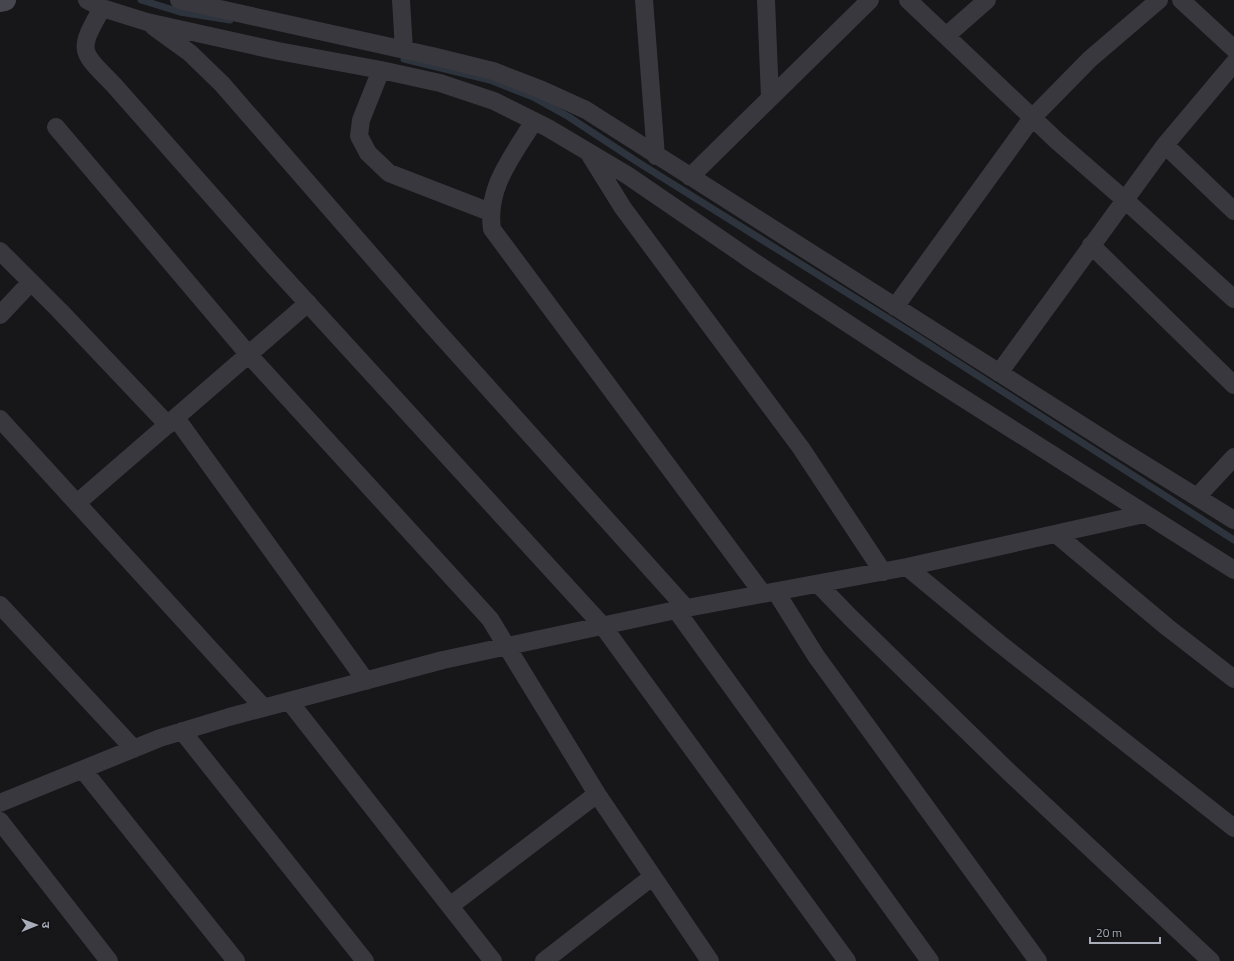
<svg xmlns="http://www.w3.org/2000/svg" width="1234" height="961" font-family="'Titillium Web','Noto Sans Devanagari',sans-serif">
	<style>
		.lines { fill: none; stroke-linecap: round; stroke-linejoin: round }
		.stream { stroke: #2d343d; stroke-width: 7 }
		.street { stroke: #38383e; stroke-width: 18 }
		.secondary { stroke: #46474e; stroke-width: 22 }
	</style>
	<rect width="100%" height="100%" fill="#171719"/>
	<g class="lines">
		<path class="stream" d="M141,0l39,12 50,8
			M404,59l86,21 43,17 36,20 67,44 280,175 318,204"/>
		<path class="street" d="M87,0l15,8 45,14 131,29 103,19 59,13 54,18 54,27 79,47 127,87 160,105 320,203
			M179,0l253,56 61,15 49,19 44,20 530,337 118,73
			M401,0l3,50
			M644,0l12,156
			M766,0l4,98
			M908,0l149,141 68,59 109,99
			M1181,0l53,49
			M102,8c-24,43 -23,42 11,76l157,178 332,363 245,336
			M154,27l36,26 32,31 207,238 257,286
			M946,36l41,-36
			M381,70l-20,50 -2,16 9,17 21,20 101,39
			M534,121c-21,35 -48,66 -42,108l271,365
			M56,127l193,228 241,264 107,175 113,167
			M1165,145l69,66
			M590,155l33,53 178,240 82,124
			M690,177l180,-177
			M1091,245l143,140
			M0,251l59,59 109,115
			M895,307l137,-189 58,-59 69,-59
			M0,315l31,-33
			M999,373l166,-228 69,-82
			M176,418l190,263
			M0,419l263,288
			M1197,497l37,-40
			M77,503l231,-200
			M1056,534l111,93 67,52
			M907,567l92,76 235,185
			M818,584l32,33 160,156 201,188
			M776,592l40,64 222,305
			M0,605l134,144
			M676,610l254,351
			M289,701l204,260
			M182,731l183,230
			M83,770l153,191
			M0,803l160,-65 69,-21 214,-57 233,-50 231,-43 237,-53
			M0,821l109,140
			M450,906l147,-112
			M544,961l108,-84"/>
		<path class="secondary" d="M0,1l5,-1"/>
	</g>
	<g transform="translate(36 925) rotate(89)" stroke="#121214" stroke-width="3" paint-order="stroke">
	<path d="M0-3L7 15L0 10L-7 15Z" fill="#a9acb9"/>
	<text y="-6" font-size="11" font-weight="bold" text-anchor="middle" fill="#a9acb9">उ</text>
	</g>
	<path d="M1090 937v6h70v-6" fill="none" stroke="#a9acb9" stroke-width="2"/>
	<text x="1096" y="937" font-size="12" fill="#a9acb9" stroke="#121214" stroke-width="3" paint-order="stroke">20 m</text>
</svg>
